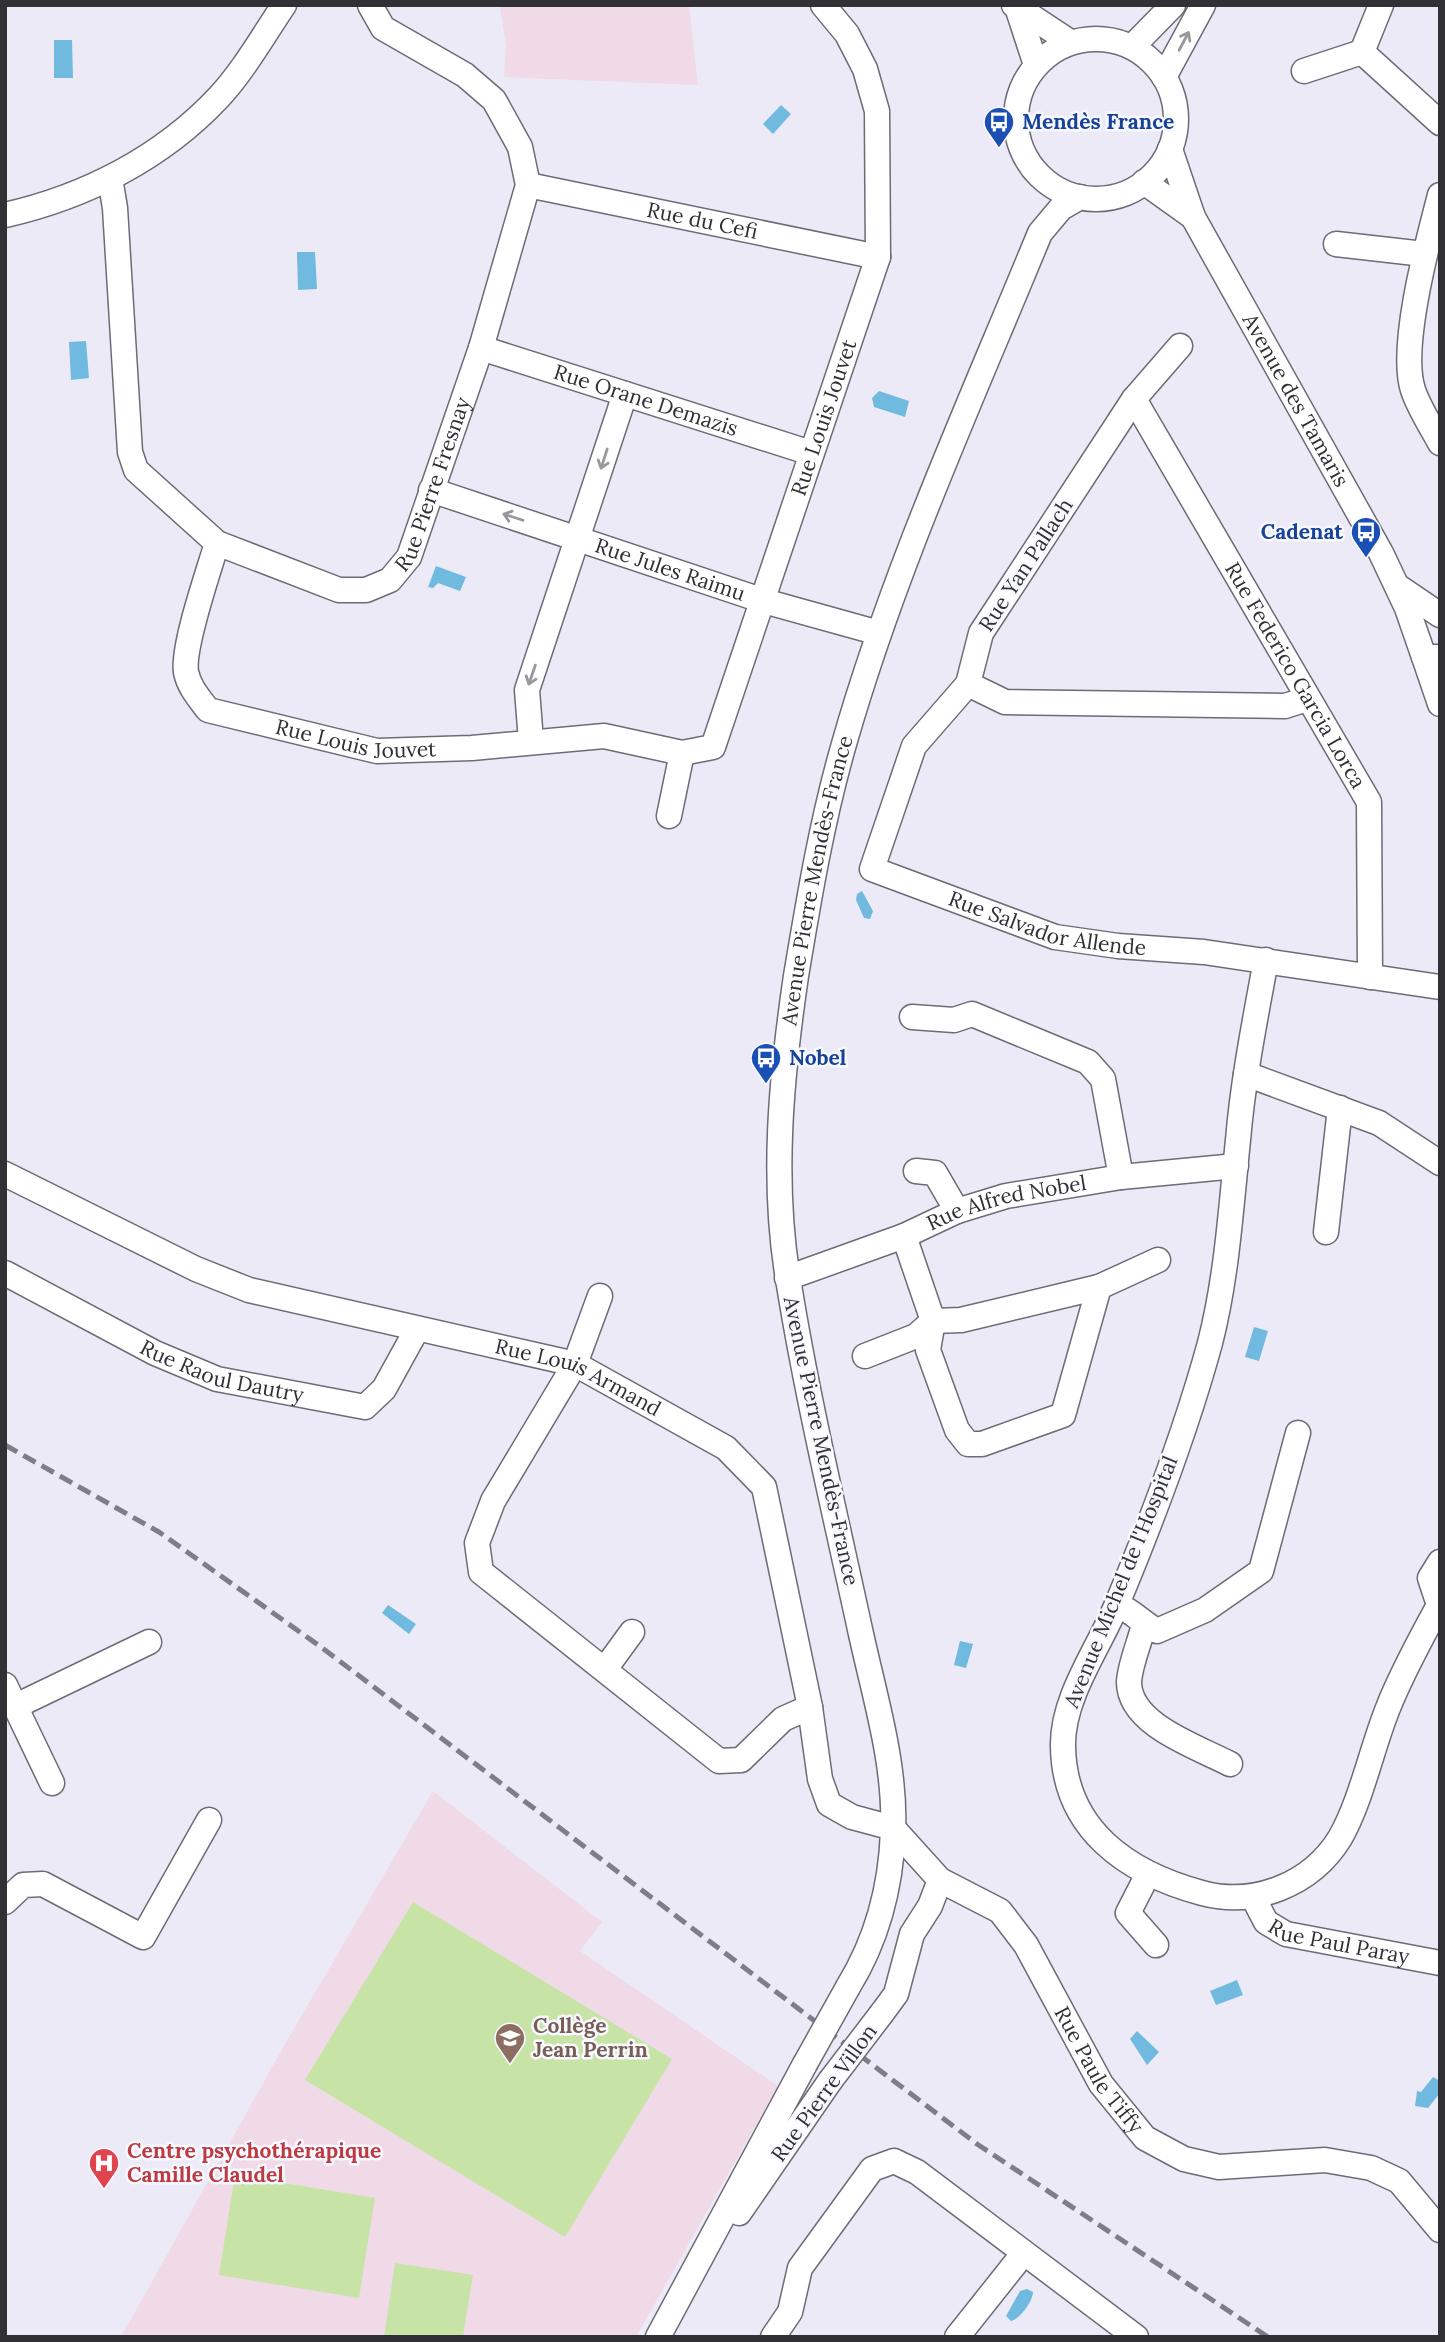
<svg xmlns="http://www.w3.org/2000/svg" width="1445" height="2342" font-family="Lora,serif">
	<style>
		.education { fill: #f0dae7 }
		.green { fill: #c7e4a6 }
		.water { fill: #6fbade }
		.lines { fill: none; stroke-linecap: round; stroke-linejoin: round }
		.minor-casing { stroke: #6c6b76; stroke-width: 27 }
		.minor { stroke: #fff; stroke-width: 24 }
		.rail { stroke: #7f7e86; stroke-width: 5; stroke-dasharray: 14 7; stroke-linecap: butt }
		.minor-bridge-casing { stroke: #6c6b76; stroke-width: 27; stroke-linecap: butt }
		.minor-bridge { stroke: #fff; stroke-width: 24 }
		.oneway { stroke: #98989a }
		.labels { text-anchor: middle; stroke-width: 5; stroke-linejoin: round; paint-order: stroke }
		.transit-label { font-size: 21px; font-weight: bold; fill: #164399; stroke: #f8f8ff; text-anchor: start }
		.street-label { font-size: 21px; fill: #313035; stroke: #f8f8ff }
		.education-label { font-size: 21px; font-weight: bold; fill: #785e54; stroke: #f8f8ff; text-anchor: start }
		.health-label { font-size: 21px; font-weight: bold; fill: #be3a42; stroke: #f8f8ff; text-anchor: start }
	</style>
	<rect width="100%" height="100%" fill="#ebeaf6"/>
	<path class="education" d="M500,5h189l9,80 -194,-8 2,-31z
		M433,1791l169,131 -22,29 198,135 -142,251h-515l164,-293z"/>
	<path class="green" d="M413,1902l259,157 -107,178 -260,-157z
		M235,2175l140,23 -16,100 -140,-23z
		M395,2263l78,12 -10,62h-79z"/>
	<path class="water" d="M54,40h18l1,38h-19z
		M781,105l10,9 -18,20 -10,-10z
		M297,252h18l2,37 -19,1z
		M86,341l3,37 -18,2 -2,-38z
		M879,391l30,10 -4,16 -31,-10 -2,-9z
		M436,566l30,11 -6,14 -22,-8 -5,5 -5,-1z
		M862,891l11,20 -3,8 -6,-1 -8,-18 1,-6z
		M1254,1327l14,4 -9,30 -14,-4z
		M388,1605l28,19 -7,10 -27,-21z
		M960,1641l13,3 -7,24 -12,-3z
		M1237,1980l6,15 -27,10 -6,-14z
		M1137,2031l22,21 -12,13 -17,-26z
		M1433,2077l7,4v12l-12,15 -13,-2 2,-15 4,1z
		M1027,2289l6,3c0,9 -13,27 -22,29l-5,-5 14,-25z"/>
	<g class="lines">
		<g class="minor-casing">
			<g id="minor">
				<path d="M1014,5l56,37"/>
				<path d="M1381,5l-19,47 78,71"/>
				<path d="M1018,10l18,55"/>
				<circle cx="1096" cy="119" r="80"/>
				<path d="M1132,47l41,-42"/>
				<path d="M1304,71l58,-19"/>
				<path d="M1164,77l39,-72"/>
				<path id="s1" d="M1170,149l23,68 188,336 26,55 17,49h16"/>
				<path id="s2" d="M110,178l5,30 15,244 6,18 81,73 122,47h27l24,-10 19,-23 72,-209 47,-163 -8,-38 -26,-47 -29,-25 -82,-47 -13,-23"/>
				<path d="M1144,182l49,35"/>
				<path id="s3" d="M528,185l350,72"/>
				<path d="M1440,195c-12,46 -41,152 -27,195 6,18 18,36 27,53"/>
				<path d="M5,215c80,-18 157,-57 214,-118 25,-27 44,-61 65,-92"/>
				<path d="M1336,244l88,10"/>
				<path d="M1180,346l-46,53 -153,234 -13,51 37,18 280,4 22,-7"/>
				<path id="s4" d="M481,348l330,105"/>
				<path id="s5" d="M1134,399l235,403 1,175"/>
				<path id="s6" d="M431,490l333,111 115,32"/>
				<path id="s7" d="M217,543c-8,27 -35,104 -31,129 3,15 13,26 22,38l169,41 95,-3 132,-12 78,17 31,-6 165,-490 -1,-146 -12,-42 -18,-35 -24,-29"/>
				<path d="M1397,586l43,29"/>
				<path d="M1424,657l16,47"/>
				<path id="s8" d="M968,684l-54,62 -42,123 183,68 63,9 86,6 236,35"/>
				<path d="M531,741l-4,-51 98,-296"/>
				<path d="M669,816l13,-63"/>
				<path d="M1266,960c-11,60 -23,120 -28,180 -7,67 -11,137 -28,203 -24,88 -58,177 -93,261 -18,44 -55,93 -54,142 1,84 65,127 139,147 52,14 109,-8 138,-55 21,-36 32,-91 48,-130 14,-36 34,-71 52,-105"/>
				<path d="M912,1017l42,3 18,-6 116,48 15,17 18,98"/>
				<path d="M1246,1074l133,49 61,40"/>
				<path d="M916,1171l19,2 22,38"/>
				<path id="s9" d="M5,1174l191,95 53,21 326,74 151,84 38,39 46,220 10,72 9,25 23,13 41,11 47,52 60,31 26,34 75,139 44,54 39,21 35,8 106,-7 46,8 28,13 41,49"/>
				<path d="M1326,1232l14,-124"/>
				<path d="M904,1236l29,85 -5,29 29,80 11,14h14l81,-29 36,-128 59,-27"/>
				<path id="s10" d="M5,1273l150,80 62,26 148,28 19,-18 32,-58"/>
				<path id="s11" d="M787,1278l117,-42 53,-25 49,-15 115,-19 115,-11"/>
				<path d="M600,1296l-25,68 -82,137 -16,42 4,29 238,189 22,-1 42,-41 27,-12"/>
				<path d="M865,1356l51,-20 17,-15 28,-1 138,-33"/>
				<path d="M1117,1605c16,6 25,18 40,26l48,-21 56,-39 37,-138"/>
				<path d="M1439,1605l-9,-27 10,-16"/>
				<path d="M1144,1624c-4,18 -14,40 -15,58 0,43 69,65 101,82"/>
				<path d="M605,1669l27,-37"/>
				<path d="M5,1685l47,98"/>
				<path d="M16,1706l133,-64"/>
				<path d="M1148,1874l-20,39 28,32"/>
				<path id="s12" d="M1253,1897l13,25 20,12 154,29"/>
				<path d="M5,1902l18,-17 20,-1 100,53 66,-117"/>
				<path id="s13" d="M848,1987c29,-47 43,-100 45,-156 3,-66 -18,-133 -32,-197 -25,-116 -53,-232 -72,-349 -18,-102 -8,-207 7,-309 13,-78 26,-156 48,-232 50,-175 127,-343 196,-511l21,-25 19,-11"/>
				<path d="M882,2013l14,-19 16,-60 18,-28 10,-26"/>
				<path d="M739,2213l91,-132"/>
				<path d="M658,2337l147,-273"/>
				<path d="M773,2337l17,-25 10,-44 72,-99 22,-8 23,11 219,165"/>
				<path d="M957,2337l66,-83"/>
			</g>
		</g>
		<use href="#minor" class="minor"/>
		<path class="rail" d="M5,1445l154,87 162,115 656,497 291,193"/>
		<g class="minor-bridge-casing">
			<path id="minor-bridge" d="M805,2064l43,-77
				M830,2081l52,-68"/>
		</g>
		<use href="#minor-bridge" class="minor-bridge"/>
	</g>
	<defs><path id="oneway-shaft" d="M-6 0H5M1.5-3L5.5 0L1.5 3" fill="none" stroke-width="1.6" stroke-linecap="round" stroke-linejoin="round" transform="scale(1.75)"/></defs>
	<g class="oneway">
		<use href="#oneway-shaft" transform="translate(1184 41) rotate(-62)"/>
		<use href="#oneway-shaft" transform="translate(604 459) rotate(108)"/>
		<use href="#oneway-shaft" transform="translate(513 517) rotate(-162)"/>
		<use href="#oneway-shaft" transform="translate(532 675) rotate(109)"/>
	</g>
	<defs>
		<g id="bus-pin" transform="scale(1.575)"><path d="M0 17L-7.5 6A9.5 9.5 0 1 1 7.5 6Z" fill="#1a4fb4" stroke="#f8f8ff"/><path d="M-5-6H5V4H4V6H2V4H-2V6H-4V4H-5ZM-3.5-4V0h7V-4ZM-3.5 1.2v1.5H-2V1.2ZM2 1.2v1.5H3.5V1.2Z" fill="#fff"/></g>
		<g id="school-pin" transform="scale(1.575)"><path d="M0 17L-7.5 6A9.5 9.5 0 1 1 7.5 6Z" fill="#8d6e63" stroke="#f8f8ff"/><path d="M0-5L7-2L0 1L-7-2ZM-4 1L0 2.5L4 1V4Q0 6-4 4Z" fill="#fff"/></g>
		<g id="hospital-pin" transform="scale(1.575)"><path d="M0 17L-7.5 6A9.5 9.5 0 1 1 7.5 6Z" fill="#e0444e" stroke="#f8f8ff"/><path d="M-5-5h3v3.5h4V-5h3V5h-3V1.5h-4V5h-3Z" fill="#fff"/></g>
	</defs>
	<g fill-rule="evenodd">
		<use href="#bus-pin" x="999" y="122"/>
		<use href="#bus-pin" x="1366" y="532"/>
		<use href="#bus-pin" x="766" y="1058"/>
		<use href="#school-pin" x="510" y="2038"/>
		<use href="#hospital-pin" x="104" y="2163"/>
	</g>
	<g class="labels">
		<g class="transit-label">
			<text x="1022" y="129">Mendès France</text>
			<text x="1343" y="539" text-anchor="end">Cadenat</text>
			<text x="789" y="1065">Nobel</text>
		</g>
		<g class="street-label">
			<text dy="7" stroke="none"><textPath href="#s3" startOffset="178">Rue du Cefi</textPath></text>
			<text dy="7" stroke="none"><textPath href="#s4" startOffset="173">Rue Orane Demazis</textPath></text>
			<text dy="7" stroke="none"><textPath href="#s1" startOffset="282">Avenue des Tamaris</textPath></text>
			<text dy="7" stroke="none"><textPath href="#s7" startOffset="1038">Rue Louis Jouvet</textPath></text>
			<text dy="7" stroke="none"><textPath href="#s2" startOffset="693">Rue Pierre Fresnay</textPath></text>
			<text transform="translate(1026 565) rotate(-57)" y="7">Rue Yan Pallach</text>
			<text dy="7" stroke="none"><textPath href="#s6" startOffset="252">Rue Jules Raimu</textPath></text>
			<text dy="7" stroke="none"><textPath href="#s5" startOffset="320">Rue Federico Garcia Lorca</textPath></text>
			<text dy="7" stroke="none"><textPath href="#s7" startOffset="329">Rue Louis Jouvet</textPath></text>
			<text dy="7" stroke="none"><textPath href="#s13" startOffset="1129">Avenue Pierre Mendès-France</textPath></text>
			<text dy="7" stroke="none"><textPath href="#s8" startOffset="397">Rue Salvador Allende</textPath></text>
			<text dy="7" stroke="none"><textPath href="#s11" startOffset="233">Rue Alfred Nobel</textPath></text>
			<text dy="7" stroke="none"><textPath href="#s10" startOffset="240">Rue Raoul Dautry</textPath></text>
			<text dy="7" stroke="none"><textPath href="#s9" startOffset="612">Rue Louis Armand</textPath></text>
			<text transform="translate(821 1441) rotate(78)" y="7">Avenue Pierre Mendès-France</text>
			<text transform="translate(1121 1582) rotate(-68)" y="7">Avenue Michel de l'Hospital</text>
			<text dy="7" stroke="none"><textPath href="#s12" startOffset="105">Rue Paul Paray</textPath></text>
			<text dy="7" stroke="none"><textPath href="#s9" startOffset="1550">Rue Paule Tiffy</textPath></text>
			<text transform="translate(824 2093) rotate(-54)" y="7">Rue Pierre Villon</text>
		</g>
		<g class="education-label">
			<text x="533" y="2033">Collège<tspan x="533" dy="24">Jean Perrin</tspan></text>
		</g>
		<g class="health-label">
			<text x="127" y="2158">Centre psychothérapique<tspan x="127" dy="24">Camille Claudel</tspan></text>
		</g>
	</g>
	<rect width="1445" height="2342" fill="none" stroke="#313035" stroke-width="14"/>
</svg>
